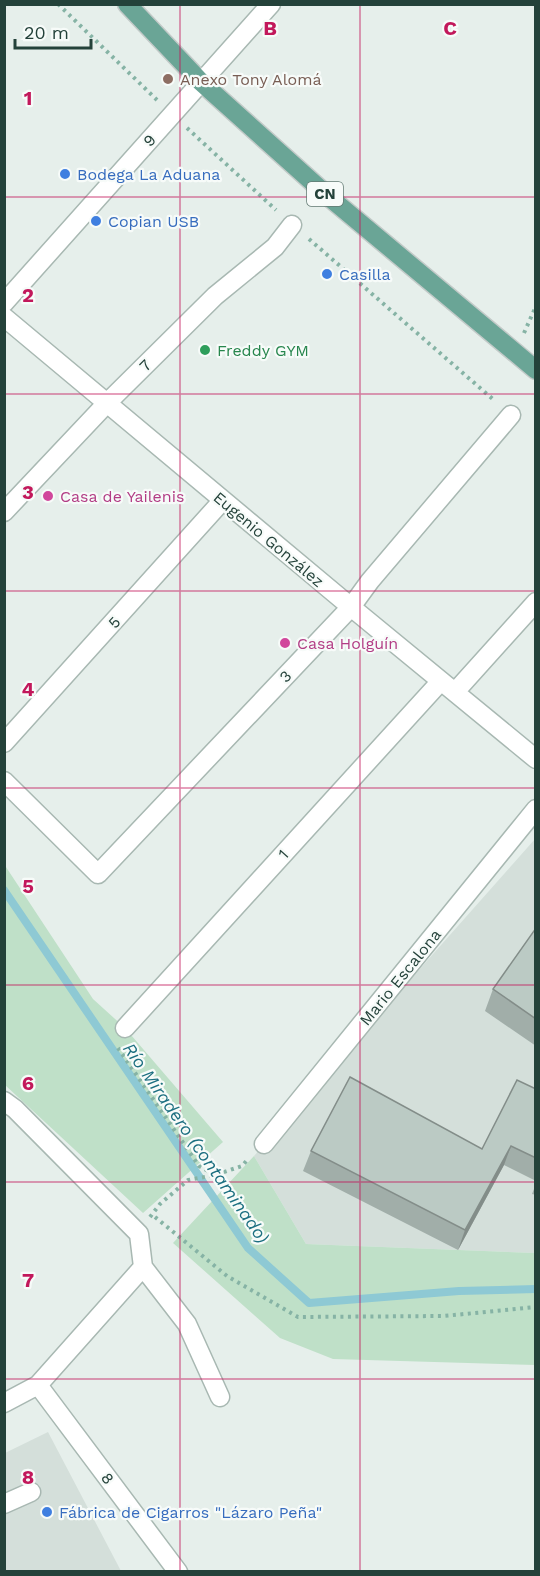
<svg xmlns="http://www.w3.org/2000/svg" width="540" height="1576" font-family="'Work Sans',sans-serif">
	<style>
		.built { fill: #d4dfda }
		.green { fill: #bfe0c8 }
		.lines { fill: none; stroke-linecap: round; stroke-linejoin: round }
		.stream { stroke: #8ec9d4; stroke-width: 8 }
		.minor-casing { stroke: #a8b8b2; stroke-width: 21 }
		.major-casing { stroke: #c2cac8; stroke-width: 21 }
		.path { stroke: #86b3a5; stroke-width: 4; stroke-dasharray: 3 4.5; stroke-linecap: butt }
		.minor { stroke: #fff; stroke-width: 18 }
		.major { stroke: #6aa596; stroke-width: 18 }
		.wall { fill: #a1aea9 }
		.shaded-wall { fill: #838d89 }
		.building { fill: #bbcac4; stroke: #838d89; stroke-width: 1.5 }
		.grid { fill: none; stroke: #c2185b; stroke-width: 1.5; stroke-opacity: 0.55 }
		.education-dot { fill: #8d6e63; stroke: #f7fbf9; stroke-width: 2 }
		.shop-dot { fill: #3f7fe0; stroke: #f7fbf9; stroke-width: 2 }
		.leisure-dot { fill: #2e9e5b; stroke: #f7fbf9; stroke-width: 2 }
		.hotel-dot { fill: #d1479c; stroke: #f7fbf9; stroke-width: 2 }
		.labels { text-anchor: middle; stroke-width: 4.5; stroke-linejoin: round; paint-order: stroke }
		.shield { fill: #f7fbf9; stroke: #637a73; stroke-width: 1.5 }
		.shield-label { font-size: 15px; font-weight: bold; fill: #24423a }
		.education-label { font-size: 16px; fill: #785e54; stroke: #f7fbf9; text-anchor: start }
		.street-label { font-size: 16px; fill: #24423a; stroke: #f7fbf9 }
		.shop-label { font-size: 16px; fill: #366cbe; stroke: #f7fbf9; text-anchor: start }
		.leisure-label { font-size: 16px; fill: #27864d; stroke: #f7fbf9; text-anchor: start }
		.hotel-label { font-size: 16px; fill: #b23c85; stroke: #f7fbf9; text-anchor: start }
		.water-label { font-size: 18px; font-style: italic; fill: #1c6f80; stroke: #f7fbf9 }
		.grid-label { font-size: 20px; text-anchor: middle; font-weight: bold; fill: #c2185b; stroke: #f7fbf9; stroke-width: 4.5; stroke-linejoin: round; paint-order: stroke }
	</style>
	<rect width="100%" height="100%" fill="#e6efeb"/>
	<path class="built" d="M535,839v414l-229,-9 -52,-88z
		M48,1432l73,139 -116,1v-119z"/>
	<path class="green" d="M4,864l89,135 32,29 98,114 -80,71 -138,-128z
		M254,1156l52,88 229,9v112l-202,-6 -53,-21 -107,-95z"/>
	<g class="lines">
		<path class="stream" d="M4,890l244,358 61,55 150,-12 77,-2"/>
		<g class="minor-casing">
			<path id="minor" d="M4,303l267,-299
				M4,317l347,290 185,152
				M4,512l103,-109 108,-107 60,-49 17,-22
				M455,692l81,-90
				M4,743l219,-243
				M4,781l94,93 253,-267 19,-26 141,-166
				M125,1028l316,-347
				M4,1101l11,8 124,125 4,33 44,57 33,73
				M264,1144l272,-335
				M38,1385l140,187
				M4,1403l34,-18 105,-118
				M4,1504l27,-12"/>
		</g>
		<g class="major-casing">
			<path id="major" d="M127,4l74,78 128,115 207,173"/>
		</g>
		<path class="path" d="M58,4l99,96
			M187,128l89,82
			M309,239l186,162
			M524,333l12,-27
			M118,1048l81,118 16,9
			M150,1217l10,-13 28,-24 27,-5 27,-9 6,-7
			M155,1217l72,59 71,41 146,-1 92,-9"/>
		<use href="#minor" class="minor"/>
		<use href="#major" class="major"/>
	</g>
	<path class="wall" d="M536,928v118l-51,-35 8,-22z
		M536,1089v92l-32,-16 -46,85 -155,-79 8,-20 171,-2z
		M536,1184v11l-4,-1z"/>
	<path class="shaded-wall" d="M511,1146l-7,19 -46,85 7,-20z"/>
	<path class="building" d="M536,928v91l-43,-30z
		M350,1077l132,72 35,-69 19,9v69l-25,-12 -46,84 -154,-79z"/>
	<path class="grid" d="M180,4v1568M360,4v1568M4,197h532M4,394h532M4,591h532M4,788h532M4,985h532M4,1182h532M4,1379h532"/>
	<circle class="education-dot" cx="168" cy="79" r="6"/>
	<g class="shop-dot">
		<circle cx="65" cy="174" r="6"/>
		<circle cx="96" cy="221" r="6"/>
		<circle cx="327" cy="274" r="6"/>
		<circle cx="47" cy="1512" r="6"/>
	</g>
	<circle class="leisure-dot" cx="205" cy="350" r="6"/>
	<g class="hotel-dot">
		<circle cx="48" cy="496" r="6"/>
		<circle cx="285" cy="643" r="6"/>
	</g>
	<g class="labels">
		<rect class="shield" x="307" y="182" width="36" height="24" rx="4.5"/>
		<g class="shield-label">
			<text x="325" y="199">CN</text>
		</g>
		<g class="education-label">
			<text x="180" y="85">Anexo Tony Alomá</text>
		</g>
		<g class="street-label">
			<text transform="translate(149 140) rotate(-48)" y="6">9</text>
			<text transform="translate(145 365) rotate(-45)" y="6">7</text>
			<text transform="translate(269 539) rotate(40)" y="6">Eugenio González</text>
			<text transform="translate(114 622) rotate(-48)" y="6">5</text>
			<text transform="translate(285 676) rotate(-47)" y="6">3</text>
			<text transform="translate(283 854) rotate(-48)" y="6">1</text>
			<text transform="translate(400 977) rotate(-51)" y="6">Mario Escalona</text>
			<text transform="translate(108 1478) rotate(53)" y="6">8</text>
		</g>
		<g class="shop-label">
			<text x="77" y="180">Bodega La Aduana</text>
			<text x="108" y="227">Copian USB</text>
			<text x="339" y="280">Casilla</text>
			<text x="59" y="1518">Fábrica de Cigarros "Lázaro Peña"</text>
		</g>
		<g class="leisure-label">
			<text x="217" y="356">Freddy GYM</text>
		</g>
		<g class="hotel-label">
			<text x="60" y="502">Casa de Yailenis</text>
			<text x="297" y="649">Casa Holguín</text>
		</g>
		<g class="water-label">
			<text transform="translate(196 1143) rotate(55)" y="6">Río Miradero (contaminado)</text>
		</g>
	</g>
	<g class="grid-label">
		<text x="270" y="35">B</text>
		<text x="450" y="35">C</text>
		<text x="28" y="105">1</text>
		<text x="28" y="302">2</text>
		<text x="28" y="499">3</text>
		<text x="28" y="696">4</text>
		<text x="28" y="893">5</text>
		<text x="28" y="1090">6</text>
		<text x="28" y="1287">7</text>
		<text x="28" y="1484">8</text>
	</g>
	<rect width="540" height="1576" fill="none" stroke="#24423a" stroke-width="12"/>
	<path d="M15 39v9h76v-9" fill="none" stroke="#24423a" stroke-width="3"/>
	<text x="24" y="39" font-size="18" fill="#24423a" stroke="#f7fbf9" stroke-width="4.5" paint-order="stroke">20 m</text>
</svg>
